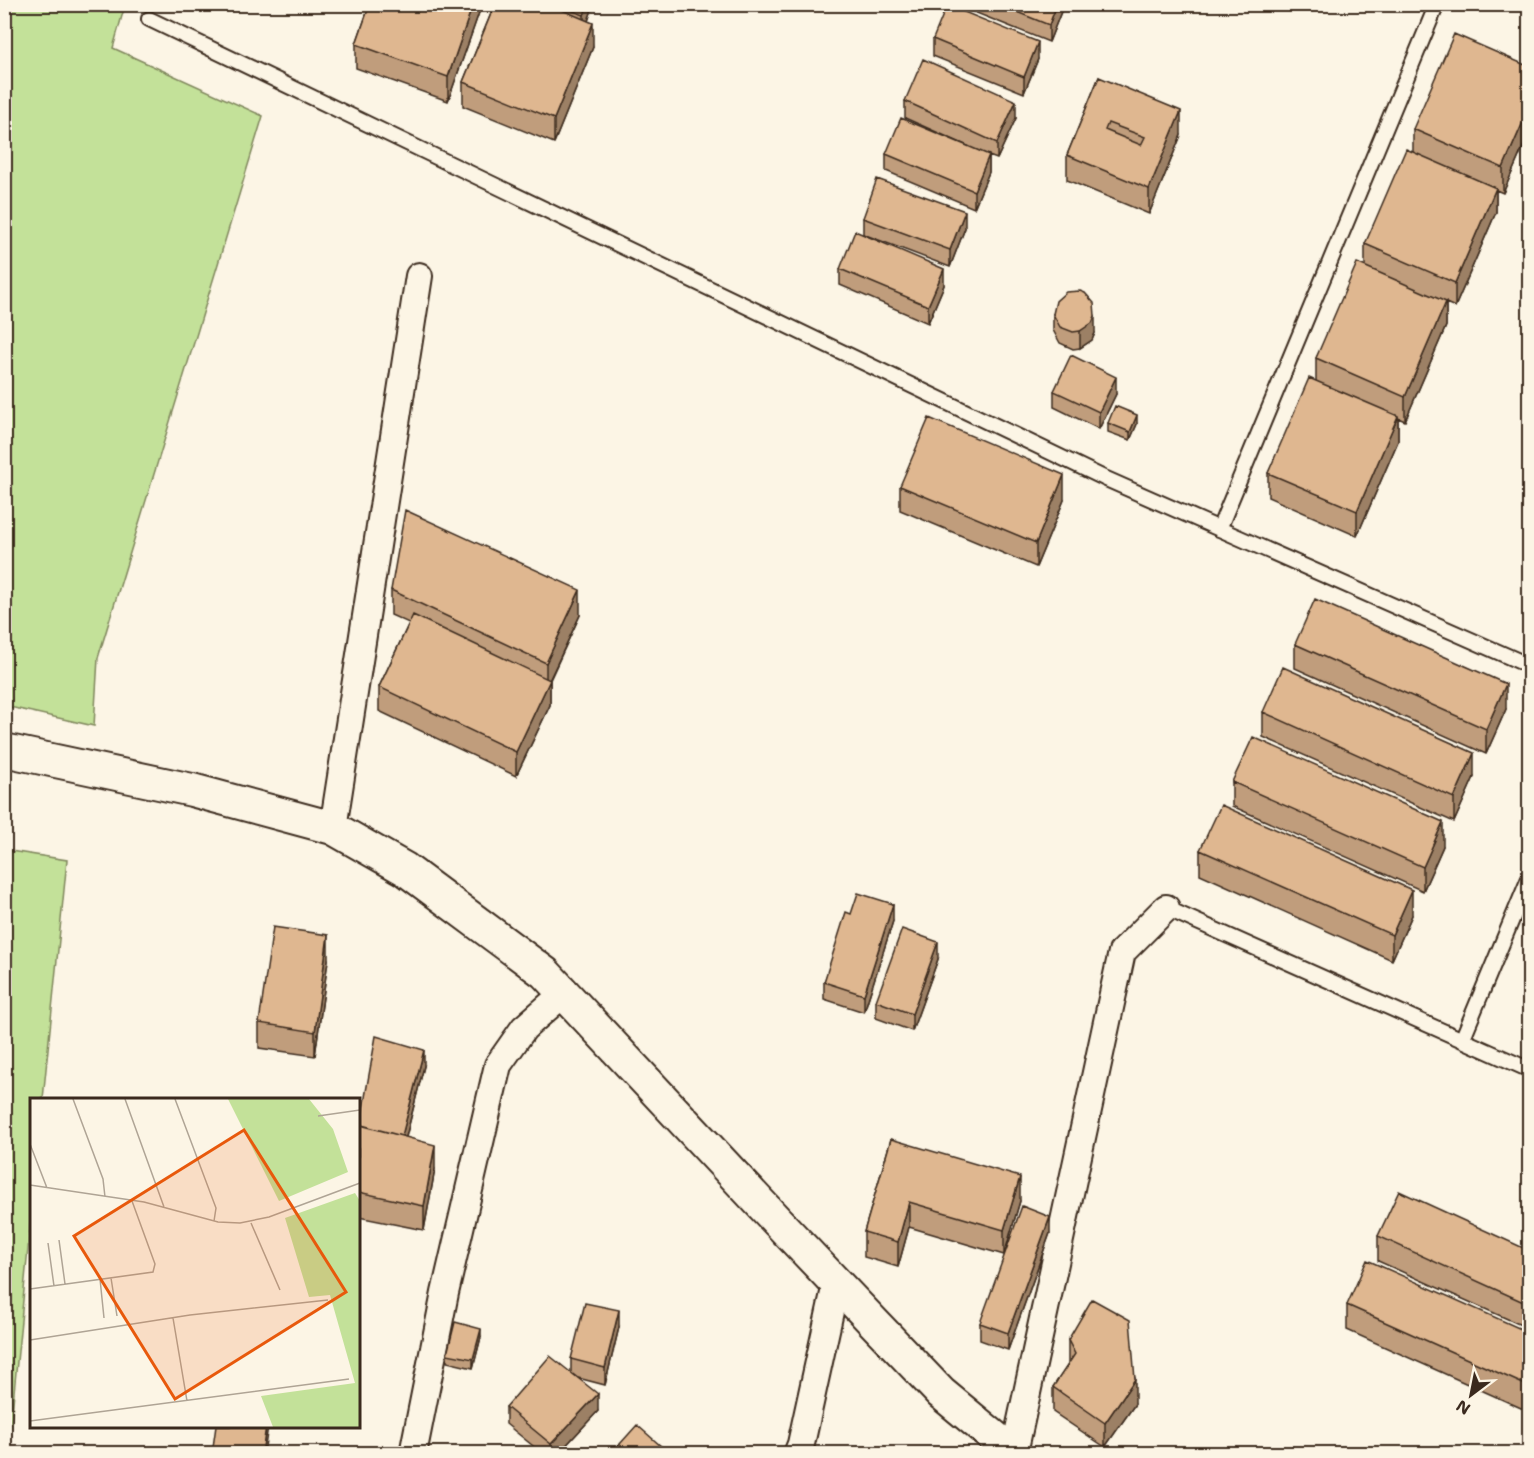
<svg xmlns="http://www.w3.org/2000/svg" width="1534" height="1458" font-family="'Shantell Sans',sans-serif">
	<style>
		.green { fill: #c3e199; stroke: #7f865c; stroke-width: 1.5 }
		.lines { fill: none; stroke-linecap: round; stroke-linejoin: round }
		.service-casing { stroke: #3b2a1e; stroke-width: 18 }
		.minor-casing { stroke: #3b2a1e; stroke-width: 30 }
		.tertiary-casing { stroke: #3b2a1e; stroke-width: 36 }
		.service { stroke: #fcf5e5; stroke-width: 14 }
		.minor { stroke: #fcf5e5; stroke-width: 26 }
		.tertiary { stroke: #fcf5e5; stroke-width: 32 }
		.wall { fill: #c09d7c; stroke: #3b2a1e; stroke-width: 1.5 }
		.shaded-wall { fill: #9c8065; stroke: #3b2a1e; stroke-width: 1.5 }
		.building { fill: #dfb790; stroke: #3b2a1e; stroke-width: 1.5; fill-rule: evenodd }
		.inset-road { fill: none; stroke: #afa495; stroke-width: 1.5 }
		.view { fill: #e8590c; fill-opacity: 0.15; stroke: #e8590c; stroke-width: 3 }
		.inset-edge { fill: none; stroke: #3b2a1e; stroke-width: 3 }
	</style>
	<rect width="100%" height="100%" fill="#fcf5e5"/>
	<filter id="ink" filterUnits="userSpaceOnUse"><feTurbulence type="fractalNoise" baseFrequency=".0167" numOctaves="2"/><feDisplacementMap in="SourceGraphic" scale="12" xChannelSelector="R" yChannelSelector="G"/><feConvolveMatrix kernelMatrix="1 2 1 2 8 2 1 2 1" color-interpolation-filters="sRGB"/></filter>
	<g filter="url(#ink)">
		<path class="green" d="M5,4l120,1 -12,43 150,68 -165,542 -4,68 -89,-20z
			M4,850l63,10 -24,239 -11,1 -1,118 -23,236 -4,-1z"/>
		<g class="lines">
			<g class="service-casing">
				<path id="service" d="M149,19l955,459 426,188
					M1219,529l218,-525
					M1166,908l364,162
					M1462,1040l68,-164"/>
			</g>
			<g class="minor-casing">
				<path id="minor" d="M333,828l86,-552
					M1014,1453l108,-501 44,-44
					M413,1454l32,-161 53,-228 26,-37 40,-35
					M797,1454l4,-10 35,-160"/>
			</g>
			<g class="tertiary-casing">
				<path id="tertiary" d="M4,750l188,40 141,38 72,41 140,104 231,247 165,173 74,61"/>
			</g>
			<use href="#service" class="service"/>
			<use href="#minor" class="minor"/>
			<use href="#tertiary" class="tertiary"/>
		</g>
		<path class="wall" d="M370,4h112l-34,97 -92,-33v-24z
			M495,4h99l-6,17 5,26 -39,96 -91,-37v-24z
			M959,4h105l-15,38 -90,-36z
			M933,39l105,20 -14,34 -91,-37z
			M1530,67v64l-27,62 -7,-3v22l-41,95 -9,-4v23l-41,95 -7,-3v23l-41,95 -89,-39v-24l48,-92v-23l49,-92v-22l48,-92v-23z
			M1099,77l82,58 -32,79 -82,-34v-25z
			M905,101l111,17 -19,41 -8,-3v16l-15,36 -88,-37v-17l82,-8 -63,-28z
			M863,218l102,10 -15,39 -87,-33z
			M840,269l104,16 -16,38 -88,-38z
			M1053,314l42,19 -3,7 -12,8 -7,1 -13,-6 -7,-13z
			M1054,391l62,3 -17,35 -45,-22z
			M1108,423l29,1 -7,16 -22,-8z
			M900,486l164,14 -28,67 -136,-57z
			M391,590l189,25 -30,65v25l-34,71 -137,-65v-24l30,-64 -18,-8z
			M1295,644l211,65 -20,45 -191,-86z
			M1263,712l211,65 -20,45 -191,-85z
			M1232,782l211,64 -20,45 -191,-85z
			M1200,850l212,65 -20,45 -192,-86z
			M851,914l42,7 -29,91 -40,-13v-17z
			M938,959l-26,72 -36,-13v-17z
			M328,960l-13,96 -56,-8v-25z
			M424,1066l-18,71 29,32 -11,61 -66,-13v-93l2,1z
			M891,1139l129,62 -16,54 -95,-28 -11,40 -34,-10v-25z
			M1050,1233l-42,117 -28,-10v-17z
			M1378,1236l152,15v78l-152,-68z
			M1347,1305l183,28v79l-183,-82z
			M619,1327l-14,58 -27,-7 20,33 -40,43h-15l-37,-30v-17l65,-35v-13z
			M481,1337l-8,31 -26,-6v-8z
			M1068,1340l67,64 -30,43 -52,-35v-25l15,-22z"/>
		<path class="shaded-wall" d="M473,4h9l-34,97v-24z
			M588,4h6l-10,28v-17z
			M1057,4h7l-15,38v-17z
			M593,23v24l-39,96v-24z
			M1038,42v17l-14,34v-16z
			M1016,101v17l-19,41v-16z
			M1530,106v25l-27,62v-25z
			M1181,111v24l-32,79v-25z
			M989,155v17l-15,36v-17z
			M1496,188v24l-41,95v-24z
			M965,211v17l-15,39v-17z
			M944,269v16l-16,38v-17z
			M1446,302v24l-41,95v-24z
			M1095,316v17l-3,7 -12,8v-17z
			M1116,377v17l-17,35v-17z
			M1137,415v9l-7,16v-8z
			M1398,416v25l-41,95v-25z
			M1064,475v25l-28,67v-24z
			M580,590v25l-34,72v-24z
			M550,680v25l-34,71v-24z
			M1506,684v25l-20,45v-25z
			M1474,753v24l-20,45v-24z
			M1443,822v24l-20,45v-24z
			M1412,890v25l-20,45v-25z
			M893,904v17l-29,91v-17z
			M328,935v25l-13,96v-24z
			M938,942v17l-26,72v-17z
			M424,1050v16l-24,94v-17z
			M435,1145v24l-11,61v-24z
			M1020,1177v24l-16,54v-25z
			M909,1202v25l-11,40v-25z
			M1050,1217v16l-42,117v-17z
			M619,1310v17l-14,58v-17z
			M481,1329v8l-8,31v-9z
			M1135,1379v25l-30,43v-24z
			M598,1394v17l-40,43h-7v-10z
			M266,1426h2l-4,28h-2z"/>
		<path class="building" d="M370,4h103l-25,73 -92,-33z
			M495,4h53l45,19 -39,96 -91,-37z
			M555,4h33l-4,11z
			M997,4h60l-8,21z
			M947,5l91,37 -14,35 -91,-38z
			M1454,34l76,33v39l-27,62 -90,-39z
			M923,59l93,42 -19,42 -92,-42z
			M1099,77l82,34 -32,78 -82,-34zM1108,123l37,14 -4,8 -36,-15z
			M901,118l88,37 -15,36 -88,-37z
			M1406,149l90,39 -41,95 -90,-39z
			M877,179l88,32 -15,39 -87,-32z
			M855,231l89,38 -16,37 -88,-37z
			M1357,263l89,39 -41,95 -89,-39z
			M1080,291l5,2 9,10 1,13 -3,7 -12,8 -7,1 -13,-5 -7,-13 3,-13 10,-9z
			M1071,355l45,22 -17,35 -45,-21z
			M1309,378l89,38 -41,95 -89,-38z
			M1115,406l22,9 -7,17 -22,-9z
			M929,418l135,57 -28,68 -136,-57z
			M405,510l175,80 -34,73 -155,-73z
			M1315,599l191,85 -20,45 -191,-85z
			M413,615l137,65 -34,72 -137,-65z
			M1283,667l191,86 -20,45 -191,-86z
			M1253,737l190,85 -20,45 -191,-85z
			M1221,805l191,85 -20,45 -192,-85z
			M858,893l35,11 -29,91 -40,-13 22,-70 5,2z
			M273,927l55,8 -13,97 -56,-9z
			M902,929l36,13 -26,72 -36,-13z
			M376,1036l48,14 -22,86 -42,-11z
			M358,1124l77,21 -11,61 -66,-14z
			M891,1139l129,38 -16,53 -95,-28 -11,40 -34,-10z
			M1399,1191l131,60v54l-152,-69z
			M1022,1206l28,11 -42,116 -28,-10z
			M1367,1260l163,73v54l-183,-82z
			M1092,1299l38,21 5,59 -30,44 -52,-36 22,-33 -7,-14z
			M585,1303l34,7 -14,58 -34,-9z
			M455,1322l26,7 -8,30 -26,-5z
			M550,1356l48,38 -47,50 -45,-37z
			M637,1425l33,29h-59z
			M216,1426h50l-4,28h-50z"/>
	</g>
	<g transform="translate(30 1098)">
		<rect width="330" height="330" fill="#fcf5e5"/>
		<path d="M198,1h81l24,30 15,43 -69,29zM325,95l5,8v226h-87l-12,-31 94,-13 -25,-88 -21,2 -24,-79z" fill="#c3e199"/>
		<path class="inset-road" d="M43,1l30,80 2,18M95,1l39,108M145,1l41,109 -2,13M288,18l42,-6M0,46l17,44M0,87l114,17 74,20 22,1 29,-6 91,-34M221,125l29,67M29,142l6,44M18,145l6,43M81,180l6,38M70,181l4,39M0,191l123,-17 2,-8 -23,-63M143,220l14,83M0,242l160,-25 138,-15M0,323l319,-42"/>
		<path class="view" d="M214,32l102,162 -171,107 -101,-163z"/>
		<rect width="330" height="330" class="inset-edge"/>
	</g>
	<rect width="1534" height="1458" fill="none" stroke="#fcf5e5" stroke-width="24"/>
	<rect x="12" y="12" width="1510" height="1434" fill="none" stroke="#3b2a1e" stroke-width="2" filter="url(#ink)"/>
	<g transform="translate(1471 1395) rotate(212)" stroke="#fcf5e5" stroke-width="4.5" paint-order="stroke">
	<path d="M0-4.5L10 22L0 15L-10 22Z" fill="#3b2a1e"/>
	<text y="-9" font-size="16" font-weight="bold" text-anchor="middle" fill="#3b2a1e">N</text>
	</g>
</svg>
